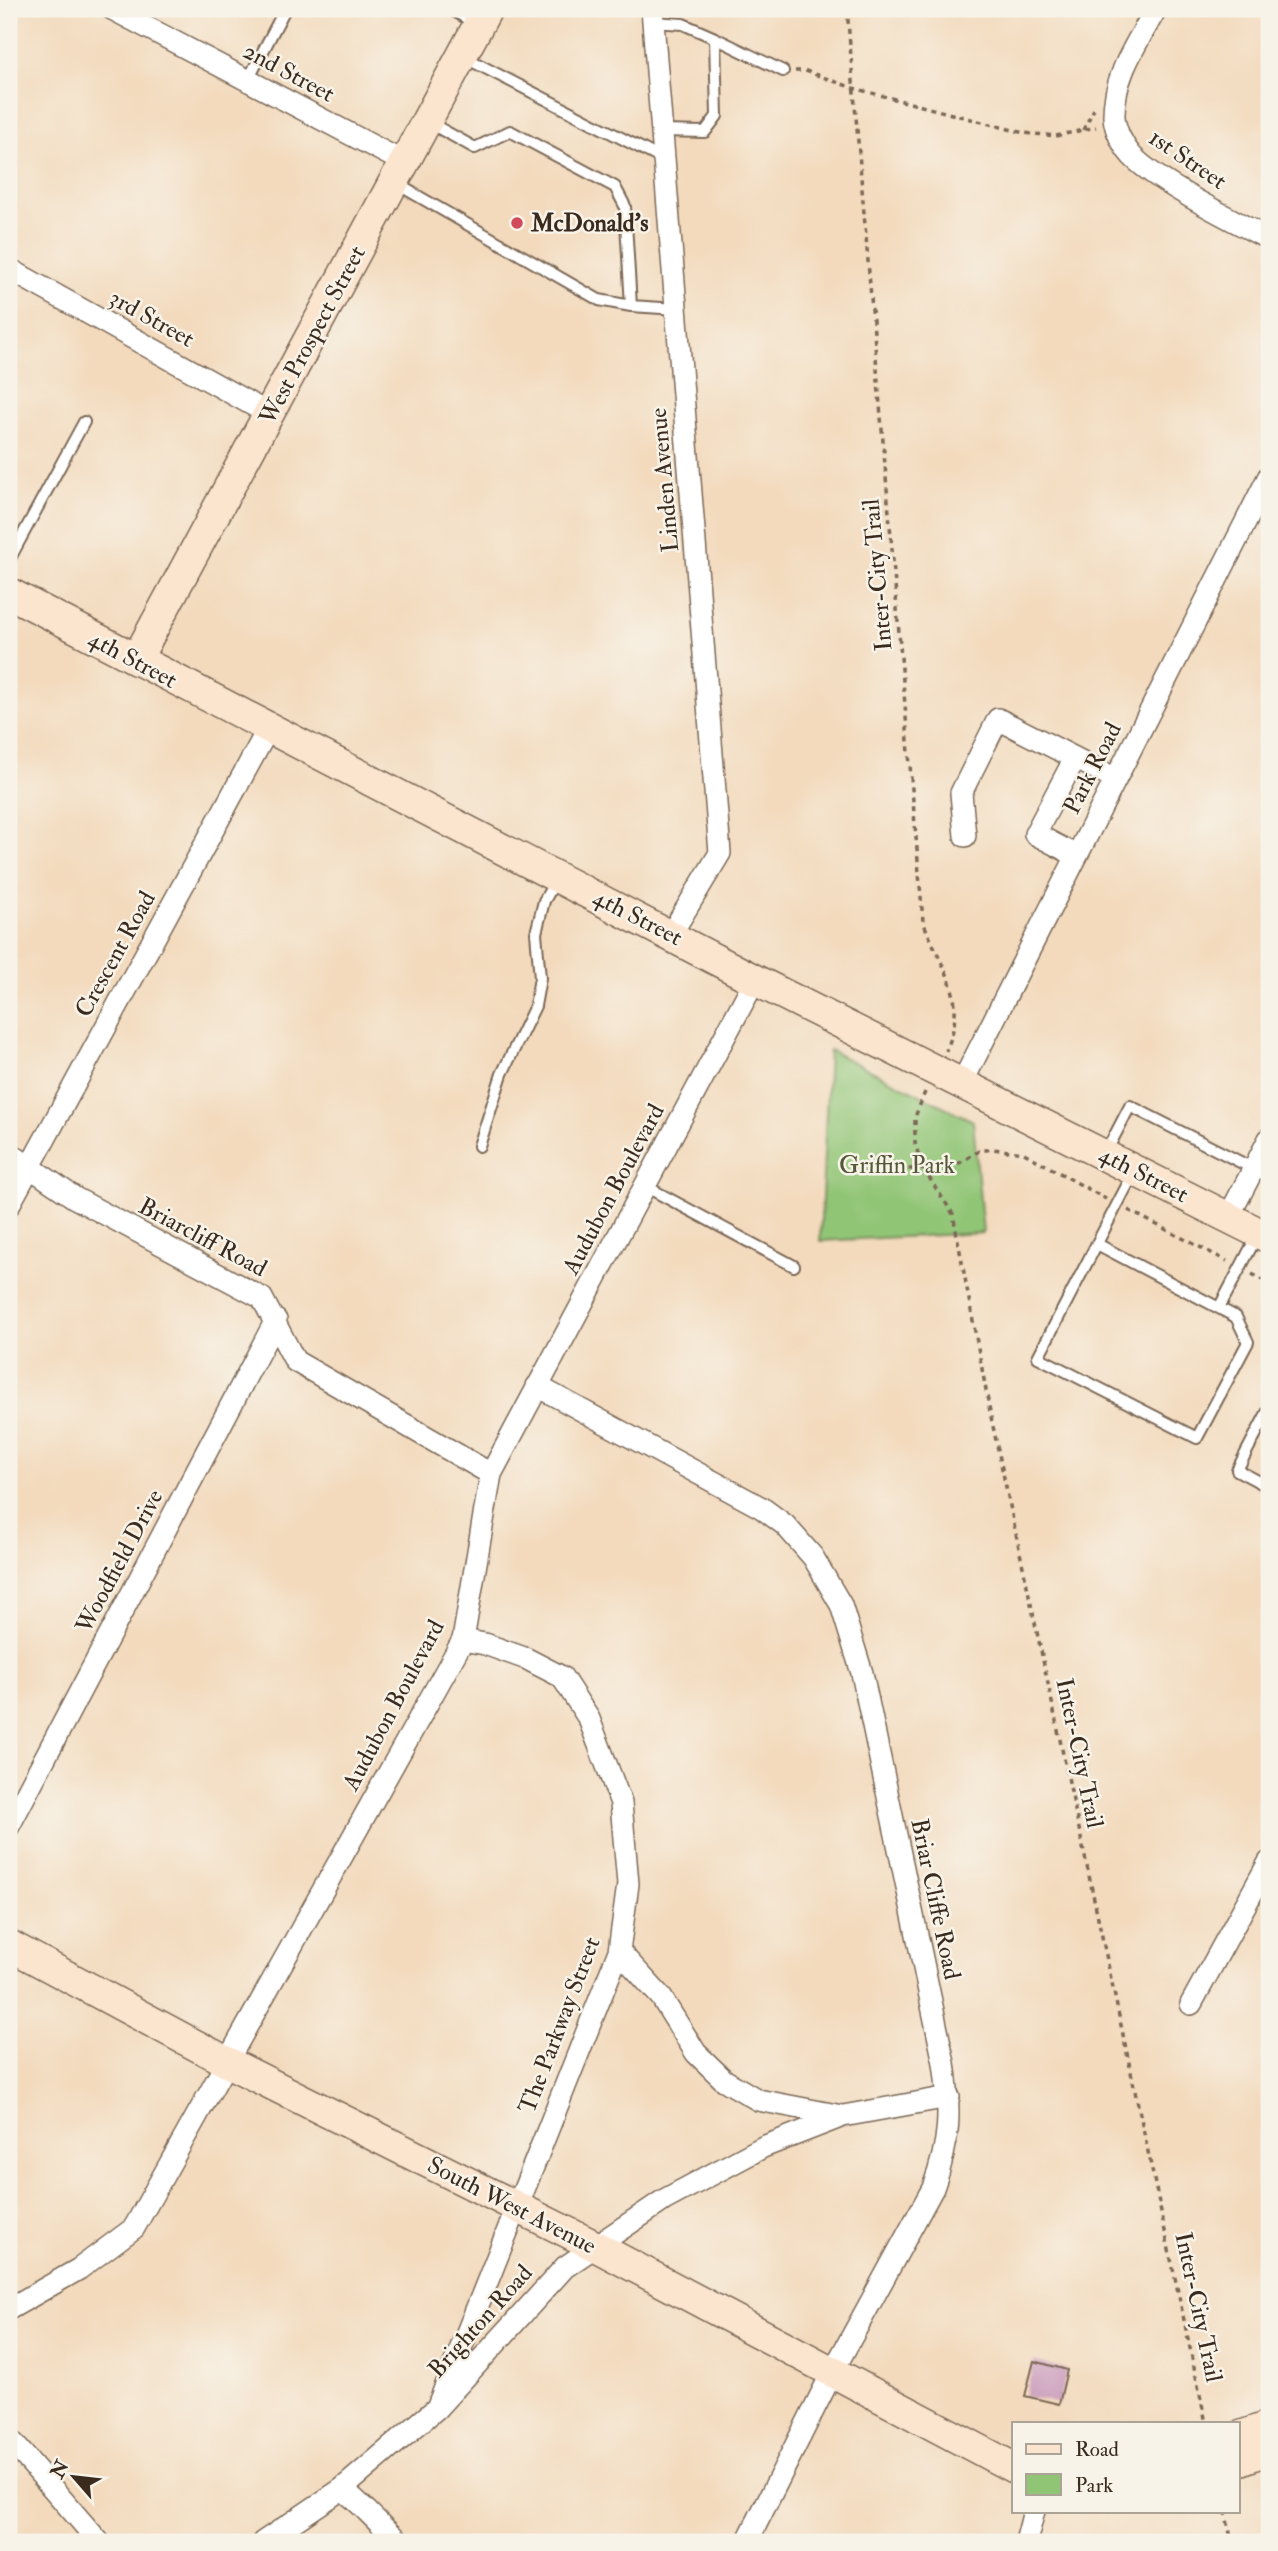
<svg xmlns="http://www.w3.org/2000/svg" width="1278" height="2551" font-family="'IM FELL Double Pica',serif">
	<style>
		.green { fill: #91c576; stroke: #66784a; stroke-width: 2 }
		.building { fill: #ca9cbc }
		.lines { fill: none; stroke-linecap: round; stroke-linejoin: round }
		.lane-casing { stroke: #7b6856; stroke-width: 14 }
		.street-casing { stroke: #7b6856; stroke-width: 24 }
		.secondary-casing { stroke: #7b6856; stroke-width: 33 }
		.path { stroke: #7b6856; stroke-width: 3.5; stroke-dasharray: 5 5; stroke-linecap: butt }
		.lane { stroke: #fff; stroke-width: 10 }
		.street { stroke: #fff; stroke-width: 21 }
		.secondary { stroke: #fce5cf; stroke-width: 30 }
		.poi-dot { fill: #d1495b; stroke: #f7f3e8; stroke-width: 2.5 }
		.labels { text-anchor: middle; stroke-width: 5; stroke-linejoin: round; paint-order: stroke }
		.street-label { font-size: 24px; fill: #3b2a1e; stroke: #f7f3e8 }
		.poi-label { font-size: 24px; font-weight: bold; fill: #3b2a1e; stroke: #f7f3e8; text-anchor: start }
		.park-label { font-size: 24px; fill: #555838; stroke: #f7f3e8 }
	</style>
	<rect width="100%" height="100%" fill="#f7f3e8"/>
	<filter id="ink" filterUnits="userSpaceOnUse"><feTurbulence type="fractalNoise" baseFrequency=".0143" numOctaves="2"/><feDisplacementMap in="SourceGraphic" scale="14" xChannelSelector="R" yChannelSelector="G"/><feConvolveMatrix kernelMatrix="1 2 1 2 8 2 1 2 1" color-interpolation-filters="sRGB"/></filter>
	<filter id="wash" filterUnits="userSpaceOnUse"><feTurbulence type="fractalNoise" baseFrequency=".00686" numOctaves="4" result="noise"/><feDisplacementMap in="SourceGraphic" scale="28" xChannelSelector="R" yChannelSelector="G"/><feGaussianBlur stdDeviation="1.57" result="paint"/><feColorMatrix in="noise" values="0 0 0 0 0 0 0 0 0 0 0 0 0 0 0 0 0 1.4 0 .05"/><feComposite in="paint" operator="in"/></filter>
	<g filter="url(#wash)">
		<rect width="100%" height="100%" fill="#f3dabd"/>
		<path class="green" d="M829,1050l144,71 10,112 -163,8z"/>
		<g id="blocks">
			<path class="building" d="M1034,2361l33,9 -8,34 -34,-8z"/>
		</g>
	</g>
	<g filter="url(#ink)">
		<use href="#blocks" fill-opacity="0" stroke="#7b6856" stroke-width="2"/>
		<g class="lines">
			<g class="lane-casing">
				<path id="lane" d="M450,9l25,14
					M653,22l30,2 32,14 2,78 -12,16 -43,-1
					M715,38l68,33
					M464,57l200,103
					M248,80l37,-71
					M428,122l47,26 35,-17 105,56 10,19 6,100
					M397,184l202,116 32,6 46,3
					M9,560l75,-138
					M479,1146l23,-72 33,-68 5,-28 -4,-45 8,-32 13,-23
					M1105,1154l25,-48 124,63
					M645,1186l149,80
					M1097,1244l139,73 12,25 -51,96 -159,-81 95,-183
					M1219,1308l38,-72
					M1269,1409l-32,61 32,17"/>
			</g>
			<g class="street-casing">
				<path id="street" d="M112,9l293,154
					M652,9l68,844 -49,81
					M1156,9c-19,34 -43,67 -42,108 1,13 9,29 18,39 26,27 102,65 137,83
					M9,269l260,145
					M1075,758l-40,76 42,22
					M965,836l-4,-43 37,-74 118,60
					M962,1083l307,-607
					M9,1153l66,45 187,100 33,63 196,113
					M9,1205l259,-476
					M1229,1216l40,-77
					M537,1386l225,122 23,17 28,32 28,48 21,68 82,390c7,49 6,79 -11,125l-101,185 -85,169
					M9,1826l267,-506
					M619,1951l42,46 35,56 28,27 34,20 84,16
					M1191,2004l78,-142
					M9,2309l70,-40 55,-41 329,-588 28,-166 264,-494
					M437,2408l182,-457 9,-67 -7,-81 -32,-84 -27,-42 -35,-18 -42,-15 -22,-4
					M9,2438l90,104
					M342,2489c22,16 37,37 58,53
					M263,2542l79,-53 95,-81 128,-141 99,-67 99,-53 80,-31 106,-19
					M1026,2542l8,-31"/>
			</g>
			<g class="secondary-casing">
				<path id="secondary" d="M9,593l746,387 514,258
					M136,660l351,-651
					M9,1945l216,116 370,185 419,222
					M1238,2437l31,-11
					M1238,2461l31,-12"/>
			</g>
			<path class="path" d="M847,9l76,912c18,48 47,74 23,130
				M795,71h11l47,17 171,45 32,3 40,-9
				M1083,130l11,-21
				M925,1092l-10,25v26l7,24 31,47 38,203 215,1006
				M879,1164l31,5 46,-4 23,-14 14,-2 31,4 82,46
				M1128,1210l99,51
				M1252,1274l17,9
				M1225,2511l7,31"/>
			<use href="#lane" class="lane"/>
			<use href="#street" class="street"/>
			<use href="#secondary" class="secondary"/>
		</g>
	</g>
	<circle class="poi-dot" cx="517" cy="223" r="7"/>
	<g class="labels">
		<g class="street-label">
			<text transform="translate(289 72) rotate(28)" y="8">2nd Street</text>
			<text transform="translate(1188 159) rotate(34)" y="8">1st Street</text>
			<text transform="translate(152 318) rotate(29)" y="8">3rd Street</text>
			<text transform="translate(312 335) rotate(-62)" y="8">West Prospect Street</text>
			<text transform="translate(664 480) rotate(-95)" y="8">Linden Avenue</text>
			<text transform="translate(877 575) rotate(-95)" y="8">Inter-City Trail</text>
			<text transform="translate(133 659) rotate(28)" y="8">4th Street</text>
			<text transform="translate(1092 768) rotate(-63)" y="8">Park Road</text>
			<text transform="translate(638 917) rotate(27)" y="8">4th Street</text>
			<text transform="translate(115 954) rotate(-61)" y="8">Crescent Road</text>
			<text transform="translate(1144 1174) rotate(27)" y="8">4th Street</text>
			<text transform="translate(613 1189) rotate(-62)" y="8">Audubon Boulevard</text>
			<text transform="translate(203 1237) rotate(28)" y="8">Briarcliff Road</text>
			<text transform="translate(119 1561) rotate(-62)" y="8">Woodfield Drive</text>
			<text transform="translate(393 1705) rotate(-62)" y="8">Audubon Boulevard</text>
			<text transform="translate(1080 1753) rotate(78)" y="8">Inter-City Trail</text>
			<text transform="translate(936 1899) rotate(78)" y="8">Briar Cliffe Road</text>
			<text transform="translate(559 2025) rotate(-69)" y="8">The Parkway Street</text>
			<text transform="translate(512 2205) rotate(27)" y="8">South West Avenue</text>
			<text transform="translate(1199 2307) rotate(78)" y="8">Inter-City Trail</text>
			<text transform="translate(480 2321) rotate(-48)" y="8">Brighton Road</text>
		</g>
		<g class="poi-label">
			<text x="531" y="231">McDonald's</text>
		</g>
		<g class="park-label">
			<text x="897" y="1173">Griffin Park</text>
		</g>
	</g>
	<rect width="1278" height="2551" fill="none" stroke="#f7f3e8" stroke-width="35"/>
	<rect x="1012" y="2422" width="228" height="91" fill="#f7f3e8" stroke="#aca397" stroke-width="2"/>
	<rect x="1026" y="2444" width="35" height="10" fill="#fce5cf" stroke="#aca397" stroke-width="2"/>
	<text x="1075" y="2456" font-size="21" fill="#3b2a1e">Road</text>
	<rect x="1026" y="2474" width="35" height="21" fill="#91c576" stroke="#aca397" stroke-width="2"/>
	<text x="1075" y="2492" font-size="21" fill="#3b2a1e">Park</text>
	<g transform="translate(74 2477) rotate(298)" stroke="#f7f3e8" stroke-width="5" paint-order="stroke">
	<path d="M0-5L12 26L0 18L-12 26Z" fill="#3b2a1e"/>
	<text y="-10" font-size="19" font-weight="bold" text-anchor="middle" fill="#3b2a1e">N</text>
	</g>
</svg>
